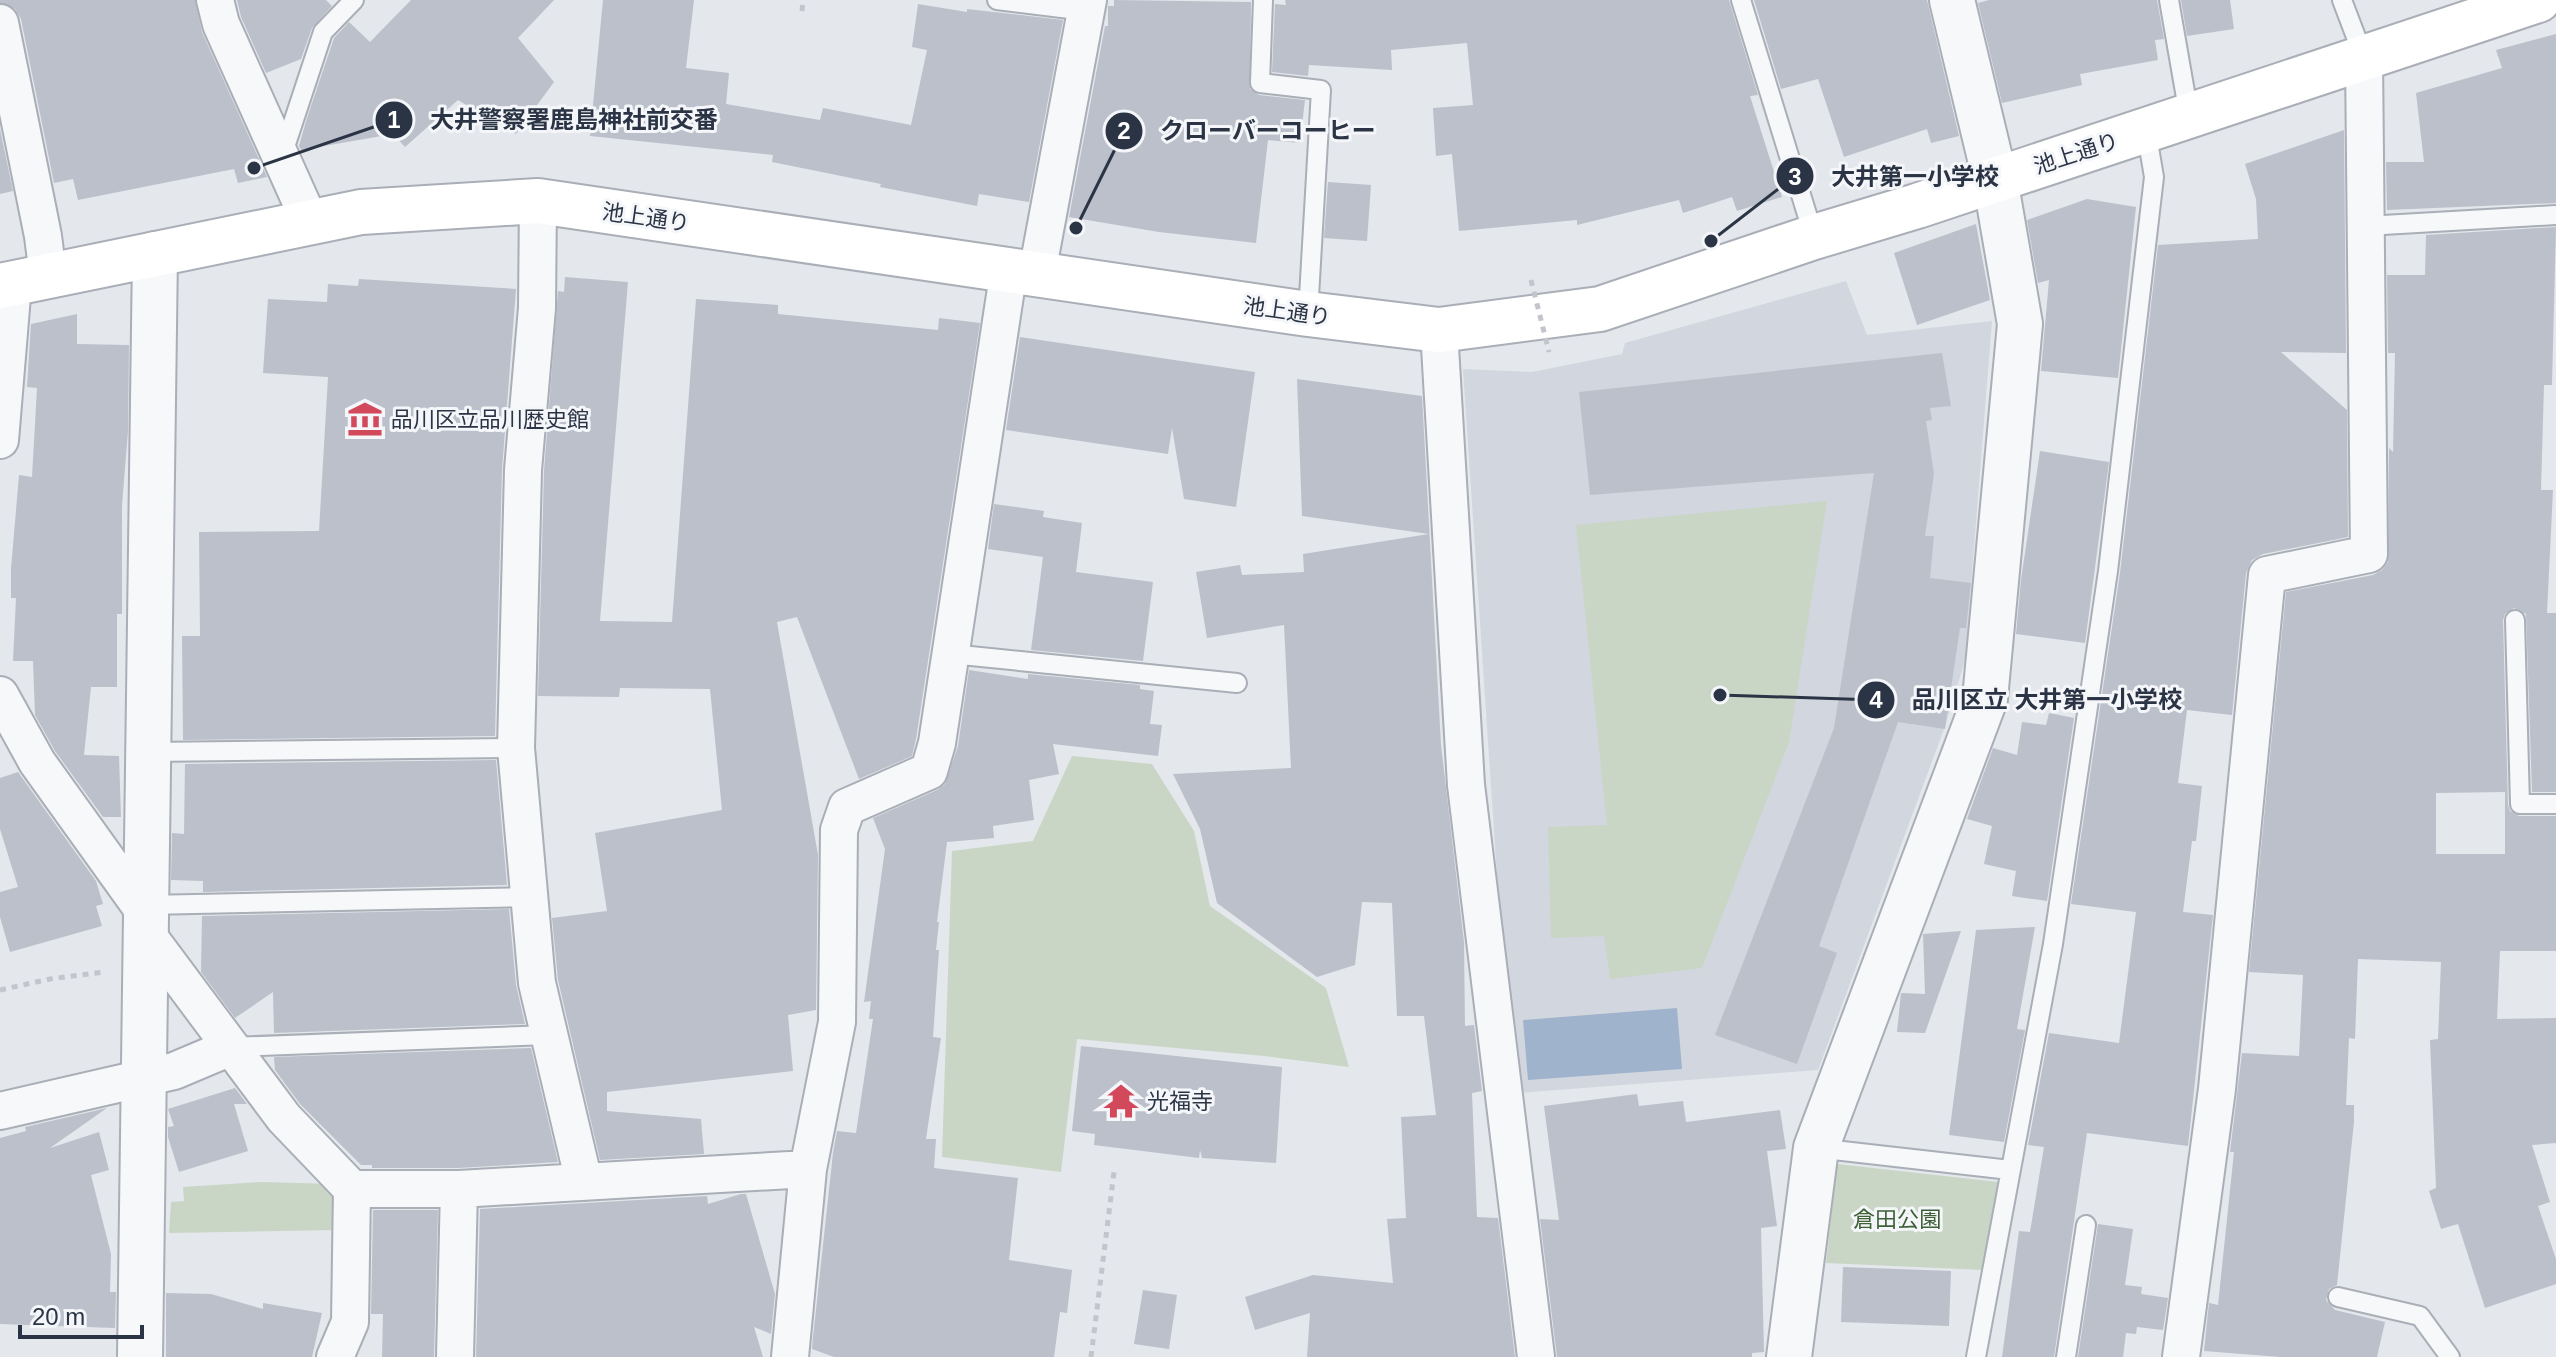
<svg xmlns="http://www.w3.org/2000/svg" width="2556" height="1357" font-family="Helvetica,'Noto Sans JP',sans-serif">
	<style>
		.built { fill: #d2d6de }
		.green { fill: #c9d6c5 }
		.water { fill: #9fb4cc }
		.building { fill: #bbc0ca; fill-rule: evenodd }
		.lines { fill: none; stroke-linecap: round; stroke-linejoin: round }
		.service-casing { stroke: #a9aeb7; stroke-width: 22 }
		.minor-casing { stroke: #a9aeb7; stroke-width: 40 }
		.tertiary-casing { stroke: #a9aeb7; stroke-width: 48 }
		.secondary-casing { stroke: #a9aeb7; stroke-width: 48 }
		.path { stroke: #c2c5cb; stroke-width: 5; stroke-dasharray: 6 6; stroke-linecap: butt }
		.service { stroke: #f7f8fa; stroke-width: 18 }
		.minor { stroke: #f7f8fa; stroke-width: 36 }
		.tertiary { stroke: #f7f8fa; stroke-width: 44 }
		.secondary { stroke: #fff; stroke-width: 44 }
		.path-bridge { stroke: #c2c5cb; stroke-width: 5; stroke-dasharray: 6 6; stroke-linecap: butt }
		.labels { text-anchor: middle; stroke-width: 6; stroke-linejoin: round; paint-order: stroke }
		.street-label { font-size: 22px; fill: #2b3445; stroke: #f4f6f9 }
		.poi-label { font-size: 22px; fill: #2b3445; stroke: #f4f6f9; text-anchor: start }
		.park-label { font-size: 22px; fill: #3f6138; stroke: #f4f6f9 }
		.leader { fill: none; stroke: #2b3445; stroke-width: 3 }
		.callout-dot { fill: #2b3445; stroke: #f4f6f9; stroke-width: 3 }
		.mark-label { font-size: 24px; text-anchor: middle; font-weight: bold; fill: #fff }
		.callout-label { font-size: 24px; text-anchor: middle; font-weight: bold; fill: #2b3445; stroke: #f4f6f9; stroke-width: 6; stroke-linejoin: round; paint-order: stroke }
	</style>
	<rect width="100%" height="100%" fill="#e4e7ec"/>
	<path class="built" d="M1846,281l21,54 125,-14 -27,339 -21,69 -126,341 -302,23 -13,-128 -40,-596 69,3 90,-18 3,-11z"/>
	<path class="green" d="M1827,501l-38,241 -87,226 -92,11 -6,-43 -53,2 -3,-111 59,-2 -31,-300z
		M1072,756l80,8 42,67 16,75 116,82 23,79 -85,-11 -187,-17 -16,133 -119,-15 10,-306 81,-10z
		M1837,1164l161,18 -15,88 -157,-7z
		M261,1182l73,2v46l-165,3 2,-31 13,-1 -1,-14z"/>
	<path class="water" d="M1677,1008l5,61 -154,11 -5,-60z"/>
	<path class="building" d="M0,0h195l7,32 65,145 -29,6 -4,-14 -156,31 -5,-21 -19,4 -33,-164 -6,-10 -15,-6z
		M237,0h89l6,6 -20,22 -11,31 -35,14 -25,-56z
		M411,0h143l-36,38 36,44 -38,52 -58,-34 -53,47 -12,-13 -92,16 -2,-4 8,-28 27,-80 15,-16 21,20z
		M603,0h91l-8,68 43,5 -3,31 94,16 3,-12 88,17 16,-75 -15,-3 6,-43 49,8v-3l96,11 -34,182 -50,-8 -2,12 -97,-19 1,-3 -109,-22 1,-7 -183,-19z
		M1114,0l137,2 -1,87 9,6 46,5 -5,43 -32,-3 -12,103 -97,-11 -90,-15 36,-191h3v-20h6z
		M1285,0h444l29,95 -8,1 32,101 -45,14 -5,-14 -49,16 -4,-13 -102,25v-5l-118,11 -7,-77 -16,2 -3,-48 40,-3 -6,-62 -76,7 1,20 -83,-5 -1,11 -36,-4 3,-68 11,1z
		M1754,0h173l32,136 -28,7 -4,-14 -83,28 -26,-78 -37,10z
		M1989,0h168l7,39 -9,1 3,20 -78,14 2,11 -80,18 -24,-100z
		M2181,0h49l4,29 -47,7z
		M2556,34v169l-169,7 -1,-48h38l-8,-69 86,-25 -6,-18z
		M0,129l13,62 -13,3z
		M2344,130l2,223 -65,-1 66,58 1,127 -85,17 -11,6 -6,13 -14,142 -45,-5 -9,73 24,3 -6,55h-4l-9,71 30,3 -25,231 -101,-13 -33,224h-52l17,-126 11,1 14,-85 -16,-2 21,-112 70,10 17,-131 -65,-8 49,-331 38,-328 100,-6 -2,-40 -11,-35z
		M1328,182l43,3 -4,56 -43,-3z
		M2087,199l49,8 -18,171 -77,-7 8,-91 -11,3 -11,-63z
		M1976,224l14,76 -73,25 -23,-72z
		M2556,227l-4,158h-8l-3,105h12l-6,123h9v179h-24l-6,-178 -12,-6 -9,6 -2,6 5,185 2,6 9,5h37v135h-56l-3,68 59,-1v125l-24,2 18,57 -12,4 18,53v25l-71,24 -27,-84 -17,5 -12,-38 7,-3 -6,-148 8,-1 3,-77 -83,-3 -3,80 -6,-1 -3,67h8v17l-17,163 -8,4 -3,11 9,10 50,12 -8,35h-97l-76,-6 5,-48 9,2 16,-153h-4l12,-99 57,3 4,-81 -54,-3 37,-380 87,-17 9,-5 6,-8 1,-114 4,4 2,-99h-7l-1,-78h38l1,-40zM2505,792v62h-69v-61z
		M565,277l63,5 -28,339 72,1 24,-323 82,6v9l160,16 1,-12 41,5 -64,416 -4,17 -53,23 -62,-162 -20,5 41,233 -2,155 -28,5 5,56 -186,21v19l94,8 3,35 -104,6 -42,-180 -6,-62 55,-7 -12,-78 127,-23 -12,-121 -90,-1 -1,9 -81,-1 6,-225 14,-180 6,1z
		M359,279l157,10 -14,180 -7,267 -312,4 -1,-104h18l-1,-104 120,-1 9,-154 -65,-4 5,-74 59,3 1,-18 30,2z
		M77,314v30l52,1 -1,86 -6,74v109h-5v73h-26l-7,68 35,1 2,61h-18l-48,-66 -20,-36 -2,-54h-20l3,-63h-5v-29l8,-94 13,2 5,-89 -10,-1 4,-63z
		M1020,337l235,35 -19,135 -52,-8 -12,-71 -4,26 -162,-24z
		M1942,353l9,53 -21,2 2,12 -6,1 8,53 -9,62h9l-4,42 41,5 -5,45h-6l-15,101 -47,-7 -79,224 18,7 -40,111 -82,-29 119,-307 40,-255 -284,22 -11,-103z
		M1297,379l125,17 19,349 23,197 1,84 9,-1 8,66 -10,2 5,124 21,1 17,139h-208l3,-44 -55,17 -10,-33 68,-22 80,8 -6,-64 19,-1 -5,-101 35,-2 -12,-99h-27l-5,-113 -30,-1 -7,63 -38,12 -100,-74 -17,-74 -27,-55 118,-6 -7,-143 -77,13 -11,-66 44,-7 2,10 62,-3 -1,-18 126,-20 -127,-18z
		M2040,451l69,11 -24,181 -69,-9 5,-54z
		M994,504l50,7 -1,6 39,6 -6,49 77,10 -10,79 -112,-11 12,-93 -55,-8z
		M969,670l59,9v-5l112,11v4l14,2 -4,33 12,1 -4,31 -105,-12 6,30 -30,6 5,40 -41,6 1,12 -47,4 -10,80h2l-3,28h3l-6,87 8,1 -15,101h10l-2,29 84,10 -9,82 63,10 -5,43 -7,-1 -6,45h-220l-22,-8 1,-12 20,-184 4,-22 19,2 17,-114h-4l2,-18 -7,1 21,-153 -12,-31 64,-28 8,-6 13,-38z
		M2049,713l25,5 -27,183 -35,-5 4,-25 -32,-7 8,-38 -25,-7 26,-71 24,7 5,-33 24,3z
		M496,760l11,125 -304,7v-11l-32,-1 1,-47 12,1 1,-70z
		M18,772l78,109 7,23 -7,2 6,20 -92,26 -10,-35v-25l18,-5 -18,-58v-51z
		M509,909l7,76 9,39 -251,9 -1,-41 -38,26 -34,-46 1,-56z
		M2035,927l-18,102 8,1 -21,112 -55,-7 27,-205z
		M1961,931l-36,102 -28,-1 4,-39 24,1 -2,-60z
		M1081,1046l201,21 -6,96 -74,-5 -2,-8 -1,8 -105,-13 1,-11 -23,-3z
		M531,1048l27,114 -100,6h-86v-3h-11l-61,-61 -25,-34 -1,-13z
		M235,1088l12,16h-13l14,47 -69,21 -11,-35v-10l6,-1 -6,-17z
		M1637,1094l2,12 44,-5 3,21 94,-12 6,39 -19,2 10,75 -16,2 3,124 -12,1v4h-195l-17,-138 19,1 -15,-114z
		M107,1108l-57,40 49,-16 10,38 -18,5 20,79 -1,38h6l-1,36 -115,-4v-186l26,-7 -1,-4z
		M741,1194h5l29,100 -4,40 -17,-7 9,30h-287l4,-148 227,-13 1,8z
		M373,1210h65l-4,147h-52l1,-43h-12z
		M2098,1224l35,5 -8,56 17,2 -1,7 27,4 -5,32 -26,-3 -1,7 -10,-1 -3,24h-45z
		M1843,1267l108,4 -2,55 -108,-4z
		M1143,1290l34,5 -8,54 -35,-5z
		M166,1293l45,1 52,15v-6l59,10 -10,44h-146z"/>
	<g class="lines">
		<g class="service-casing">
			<path id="service" d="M997,0l89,11
				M1263,0l-3,83 61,7 -13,224
				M1741,0l73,237
				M2169,0l20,115
				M2342,0l22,58
				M282,156l41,-124 31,-32
				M2366,226l190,-11
				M2515,620l5,184h36
				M951,654l286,29
				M148,752l368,-4
				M146,905l383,-8
				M231,1047l318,-12
				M1816,1148l194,22
				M2338,1297l82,19 30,41
				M1976,1357l77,-413 55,-373 46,-394 -8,-47
				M2066,1357l20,-132"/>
		</g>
		<g class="minor-casing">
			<path id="minor" d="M215,0l6,24 89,198
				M0,23l43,213 5,40
				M538,201l-1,107 -14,162 -7,278 21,235 47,199
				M1037,273l51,-273
				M1439,330l27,455 70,572
				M0,440l13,-156
				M0,695l37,67 109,152
				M146,933l138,185 68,71h107l349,-20 29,-147 2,-192 8,-23 82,-36 8,-28 72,-474
				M0,1111l174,-40 57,-24
				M335,1357l15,-35 2,-133
				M455,1357l4,-168
				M790,1357l18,-188
				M2181,1357l36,-268 50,-514 102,-21 -5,-496"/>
		</g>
		<g class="tertiary-casing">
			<path id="tertiary" d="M140,1357l15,-1103
				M1789,1357l27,-209 169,-449 35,-375 -25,-145 -43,-179"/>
		</g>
		<g class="secondary-casing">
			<path id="secondary" d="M0,286l361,-74 177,-11 770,113 131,16 161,-21 214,-72 103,-31 621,-206"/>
		</g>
		<path class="path" d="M802,11l1,-11
			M0,990l50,-11 54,-7
			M1091,1357l23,-185"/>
		<use href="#service" class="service"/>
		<use href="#minor" class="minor"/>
		<use href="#tertiary" class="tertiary"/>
		<use href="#secondary" class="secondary"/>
		<path class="path-bridge" d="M1531,280l18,72"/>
	</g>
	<defs>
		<g id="museum-bare" transform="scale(2.76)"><path d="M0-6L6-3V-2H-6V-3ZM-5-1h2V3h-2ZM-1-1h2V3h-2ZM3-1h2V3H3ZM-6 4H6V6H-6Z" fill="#d1495b" stroke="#f4f6f9" stroke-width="2.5" paint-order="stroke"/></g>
		<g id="temple-bare" transform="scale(2.76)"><path d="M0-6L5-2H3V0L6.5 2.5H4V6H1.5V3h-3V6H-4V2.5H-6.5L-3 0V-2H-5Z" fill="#d1495b" stroke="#f4f6f9" stroke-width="2.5" paint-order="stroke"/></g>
	</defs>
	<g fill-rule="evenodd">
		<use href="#museum-bare" x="365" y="419"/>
		<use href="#temple-bare" x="1121" y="1101"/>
	</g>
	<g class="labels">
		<g class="street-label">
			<text transform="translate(2076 153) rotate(-18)" y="8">池上通り</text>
			<text transform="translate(646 217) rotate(8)" y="8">池上通り</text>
			<text transform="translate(1287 311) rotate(8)" y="8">池上通り</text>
		</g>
		<g class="poi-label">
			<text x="391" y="427">品川区立品川歴史館</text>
			<text x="1147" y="1109">光福寺</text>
		</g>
		<g class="park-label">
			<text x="1897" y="1227">倉田公園</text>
		</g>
	</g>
	<path class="leader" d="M254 168L394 120M1076 228L1124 131M1711 241L1795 176M1720 695L1876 700"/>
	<g class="callout-dot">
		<circle cx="254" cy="168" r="8"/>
		<circle cx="1076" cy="228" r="8"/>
		<circle cx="1711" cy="241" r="8"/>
		<circle cx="1720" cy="695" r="8"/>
		<circle cx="394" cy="120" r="20"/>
		<circle cx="1124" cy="131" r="20"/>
		<circle cx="1795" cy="176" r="20"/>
		<circle cx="1876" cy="700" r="20"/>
	</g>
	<g class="mark-label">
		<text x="394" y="128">1</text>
		<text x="1124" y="139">2</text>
		<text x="1795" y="185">3</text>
		<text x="1876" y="708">4</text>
	</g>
	<g class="callout-label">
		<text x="574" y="128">大井警察署鹿島神社前交番</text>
		<text x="1268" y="139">クローバーコーヒー</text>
		<text x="1915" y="185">大井第一小学校</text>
		<text x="2047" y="708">品川区立 大井第一小学校</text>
	</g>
	<path d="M20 1325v12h122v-12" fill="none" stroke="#2b3445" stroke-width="4"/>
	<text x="32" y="1325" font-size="24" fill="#2b3445" stroke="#f4f6f9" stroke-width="6" paint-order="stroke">20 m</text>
</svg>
